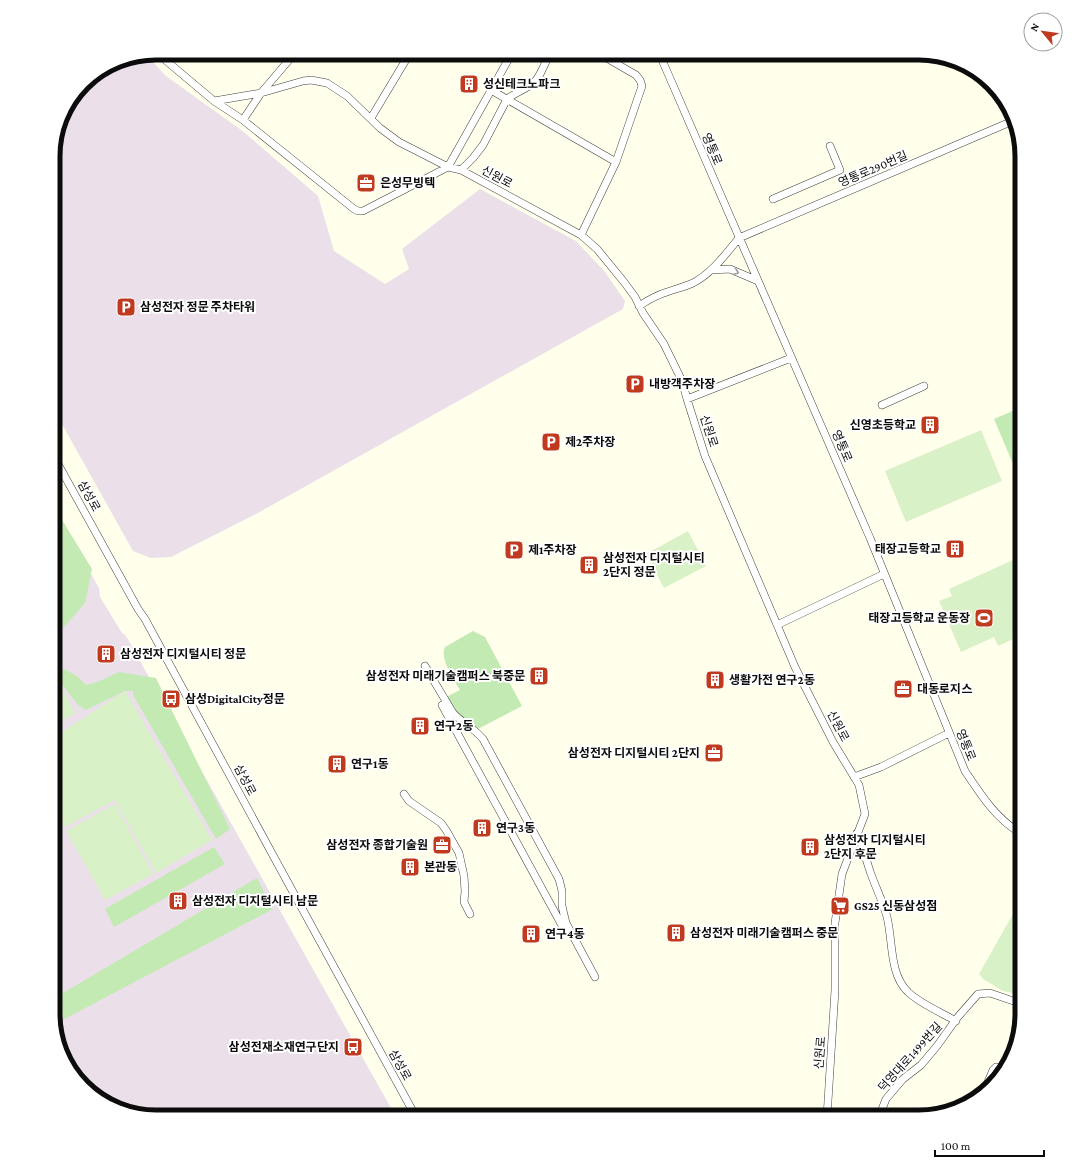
<svg xmlns="http://www.w3.org/2000/svg" width="1075" height="1170" font-family="'Crimson Pro','Noto Sans KR',serif">
	<style>
		.industrial { fill: #ebdfea }
		.green { fill: #c4eab3 }
		.pitch { fill: #d9f1c6 }
		.lines { fill: none; stroke-linecap: round; stroke-linejoin: round }
		.minor-casing { stroke: #3f3f3f; stroke-width: 8 }
		.minor { stroke: #fff; stroke-width: 7 }
		.oneway { stroke: #9e9e9e }
		.labels { text-anchor: middle; stroke-width: 4; stroke-linejoin: round; paint-order: stroke }
		.poi-label { font-size: 12px; font-weight: bold; fill: #0c0c0c; stroke: #fff; text-anchor: start }
		.street-label { font-size: 12px; fill: #0c0c0c; stroke: #fff }
		.rim { fill: none; stroke: #0c0c0c; stroke-width: 5 }
	</style>
	<rect width="100%" height="100%" fill="#ffffeb"/>
	<path class="industrial" d="M146,55l20,21 78,56 74,64 16,55 51,33 24,-15 -7,-20 78,-60 96,52 29,31 20,29 -2,8 -367,205 -85,43 -20,1 -18,-7 -80,-143v-259l11,-39 24,-31 28,-18z
		M53,505l46,83 1,9 22,36 4,3 270,481h-241l-45,-10 -36,-30 -15,-29 -6,-33z"/>
	<path class="green" d="M1022,407v70l-3,1 -25,-59z
		M53,505l39,64 -7,34 -20,23 -12,7z
		M473,631l12,6 37,69 -44,23 -21,-16 -11,-16 14,-7c-6,-10 -21,-32 -15,-43z
		M64,669l13,7 9,9 14,-4 19,-9 37,6 74,151 -14,10 -83,-144v-4h-8l-39,19 -8,-5 -18,-23 -7,2v-11z
		M214,847l11,17 -111,63 -9,-18z
		M257,878l16,31 -218,115 -2,-9v-16z"/>
	<path class="pitch" d="M981,430l21,51 -96,41 -21,-51z
		M688,531l18,35 -42,22 -18,-34z
		M1022,556v79l-24,11 -4,-9 -33,15 -22,-51 13,-5 -3,-7z
		M61,686l14,27 -15,9 -7,-14v-18z
		M125,691l87,149 -56,33 -41,-73 -50,27 -12,-21v-46l7,-4 -7,-13v-5z
		M115,804l38,70 -48,26 -39,-69z
		M1022,898v97l-19,-4 -20,-12 -4,-5z"/>
	<g class="lines">
		<g class="minor-casing">
			<path id="minor" d="M157,53l57,48 47,-8 42,-12 8,-1 16,3 20,13 33,32 19,14 49,25 13,3 120,65 16,14 27,33 11,15 8,16 21,31 18,37 5,18 18,57 90,211 38,75 26,43 6,29 -23,60 -7,49v67l-8,127
				M659,53l211,485 95,233c16,24 31,48 57,63
				M491,90l125,72
				M214,101l29,19 111,89 4,2h5l85,-44 64,-114
				M371,118l39,-65
				M243,120l18,-27 34,-40
				M461,170l12,-12 10,-13 24,-46c8,-6 17,-9 25,-15 8,-5 13,-22 18,-31
				M773,199l67,-29 -10,-24
				M581,235l35,-73 26,-76 -2,-6 -4,-5 -38,-22
				M712,270l18,-1 28,12
				M639,306c9,-6 18,-11 28,-14 8,-3 17,-5 26,-9 19,-10 32,-28 46,-45l276,-118
				M687,399l104,-41
				M882,405l42,-19
				M53,455l85,154 7,10 130,240 141,258
				M777,625l107,-51
				M425,666l28,47c9,10 21,15 30,26l76,140 3,12v15l4,17 29,54
				M442,705l123,226
				M854,777l27,-10 68,-34
				M404,794l5,7 32,22 5,7 13,23 5,23 1,15 -1,11 6,12
				M857,833c6,13 9,27 14,41 5,14 12,28 16,43 6,23 2,57 21,75 11,11 34,21 48,29
				M982,1096l11,-26 3,-3 8,2
				M879,1117l7,-18 17,-20 18,-14 16,-19 20,-28 21,-24 12,-1 32,11"/>
		</g>
		<use href="#minor" class="minor"/>
	</g>
	<defs><path id="oneway-chevron" d="M-2-3.5L2.5 0L-2 3.5" fill="none" stroke-width="1.6" stroke-linecap="round" stroke-linejoin="round"/></defs>
	<use class="oneway" href="#oneway-chevron" transform="translate(736 272) rotate(21)"/>
	<defs>
		<g id="building-square" transform="scale(1)"><rect x="-9" y="-9" width="18" height="18" rx="4" fill="#c03a1f" stroke="#fff"/><path d="M-4-6H4V6H1V3H-1V6H-4ZM-2.5-4.3h1.7v1.8h-1.7ZM.8-4.3h1.7v1.8H.8ZM-2.5-1h1.7V.8h-1.7ZM.8-1h1.7V.8H.8Z" fill="#fff"/></g>
		<g id="office-square" transform="scale(1)"><rect x="-9" y="-9" width="18" height="18" rx="4" fill="#c03a1f" stroke="#fff"/><path d="M-6-3h4V-5.5h4V-3h4V5H-6ZM-1-4.5V-3h2v-1.5ZM-6 0V1H6V0Z" fill="#fff"/></g>
		<g id="parking-square" transform="scale(1)"><rect x="-9" y="-9" width="18" height="18" rx="4" fill="#c03a1f" stroke="#fff"/><path d="M-3.5-5.5H1a3.5 3.5 0 0 1 0 7H-1V5.5H-3.5ZM-1-3.4V-.6H.8a1.4 1.4 0 0 0 0-2.8Z" fill="#fff"/></g>
		<g id="stadium-square" transform="scale(1)"><rect x="-9" y="-9" width="18" height="18" rx="4" fill="#c03a1f" stroke="#fff"/><path d="M0-5a6.5 5 0 1 0 0 10a6.5 5 0 1 0 0-10ZM-3.5-1.8h7v3.6h-7Z" fill="#fff"/></g>
		<g id="bus-square" transform="scale(1)"><rect x="-9" y="-9" width="18" height="18" rx="4" fill="#c03a1f" stroke="#fff"/><path d="M-5-6H5V4H4V6H2V4H-2V6H-4V4H-5ZM-3.5-4V0h7V-4ZM-3.5 1.2v1.5H-2V1.2ZM2 1.2v1.5H3.5V1.2Z" fill="#fff"/></g>
		<g id="supermarket-square" transform="scale(1)"><rect x="-9" y="-9" width="18" height="18" rx="4" fill="#c03a1f" stroke="#fff"/><path d="M-6-5.5h2.5l.6 2H6L4.5 2H-2.5L-4.4-4H-6ZM-1.5 3.2a1.3 1.3 0 1 0 .1 0ZM3 3.2a1.3 1.3 0 1 0 .1 0Z" fill="#fff"/></g>
	</defs>
	<g fill-rule="evenodd">
		<use href="#building-square" x="469" y="84"/>
		<use href="#office-square" x="366" y="183"/>
		<use href="#parking-square" x="126" y="307"/>
		<use href="#parking-square" x="635" y="384"/>
		<use href="#building-square" x="930" y="425"/>
		<use href="#parking-square" x="551" y="442"/>
		<use href="#building-square" x="955" y="549"/>
		<use href="#parking-square" x="514" y="550"/>
		<use href="#building-square" x="589" y="565"/>
		<use href="#stadium-square" x="984" y="618"/>
		<use href="#building-square" x="106" y="654"/>
		<use href="#building-square" x="539" y="676"/>
		<use href="#building-square" x="715" y="680"/>
		<use href="#office-square" x="903" y="689"/>
		<use href="#bus-square" x="171" y="699"/>
		<use href="#building-square" x="420" y="726"/>
		<use href="#office-square" x="714" y="753"/>
		<use href="#building-square" x="337" y="764"/>
		<use href="#building-square" x="482" y="828"/>
		<use href="#office-square" x="442" y="845"/>
		<use href="#building-square" x="810" y="847"/>
		<use href="#building-square" x="410" y="867"/>
		<use href="#building-square" x="178" y="901"/>
		<use href="#supermarket-square" x="840" y="906"/>
		<use href="#building-square" x="676" y="933"/>
		<use href="#building-square" x="531" y="934"/>
		<use href="#bus-square" x="353" y="1047"/>
	</g>
	<g class="labels">
		<g class="poi-label">
			<text x="483" y="88">성신테크노파크</text>
			<text x="380" y="187">은성무빙텍</text>
			<text x="140" y="311">삼성전자 정문 주차타워</text>
			<text x="649" y="388">내방객주차장</text>
			<text x="916" y="429" text-anchor="end">신영초등학교</text>
			<text x="565" y="446">제2주차장</text>
			<text x="941" y="553" text-anchor="end">태장고등학교</text>
			<text x="528" y="554">제1주차장</text>
			<text x="603" y="562">삼성전자 디지털시티<tspan x="603" dy="14">2단지 정문</tspan></text>
			<text x="970" y="622" text-anchor="end">태장고등학교 운동장</text>
			<text x="120" y="658">삼성전자 디지털시티 정문</text>
			<text x="525" y="680" text-anchor="end">삼성전자 미래기술캠퍼스 북중문</text>
			<text x="729" y="684">생활가전 연구2동</text>
			<text x="917" y="693">대동로지스</text>
			<text x="185" y="703">삼성DigitalCity정문</text>
			<text x="434" y="730">연구2동</text>
			<text x="700" y="757" text-anchor="end">삼성전자 디지털시티 2단지</text>
			<text x="351" y="768">연구1동</text>
			<text x="496" y="832">연구3동</text>
			<text x="824" y="844">삼성전자 디지털시티<tspan x="824" dy="14">2단지 후문</tspan></text>
			<text x="428" y="849" text-anchor="end">삼성전자 종합기술원</text>
			<text x="424" y="871">본관동</text>
			<text x="192" y="905">삼성전자 디지털시티 남문</text>
			<text x="854" y="910">GS25 신동삼성점</text>
			<text x="690" y="937">삼성전자 미래기술캠퍼스 중문</text>
			<text x="545" y="938">연구4동</text>
			<text x="339" y="1051" text-anchor="end">삼성전재소재연구단지</text>
		</g>
		<g class="street-label">
			<text transform="translate(712 149) rotate(67)" y="4">영통로</text>
			<text transform="translate(873 169) rotate(-23)" y="4">영통로290번길</text>
			<text transform="translate(497 177) rotate(28)" y="4">신원로</text>
			<text transform="translate(709 431) rotate(72)" y="4">신원로</text>
			<text transform="translate(842 446) rotate(67)" y="4">영통로</text>
			<text transform="translate(89 496) rotate(61)" y="4">삼성로</text>
			<text transform="translate(838 726) rotate(62)" y="4">신원로</text>
			<text transform="translate(966 745) rotate(68)" y="4">영통로</text>
			<text transform="translate(245 780) rotate(62)" y="4">삼성로</text>
			<text transform="translate(820 1053) rotate(-86)" y="4">신원로</text>
			<text transform="translate(910 1057) rotate(-48)" y="4">덕영대로1499번길</text>
			<text transform="translate(400 1065) rotate(61)" y="4">삼성로</text>
		</g>
	</g>
	<path d="M0 0H1075V1170H0ZM156 60H919A96 96 0 0 1 1015 156V1014A96 96 0 0 1 919 1110H156A96 96 0 0 1 60 1014V156A96 96 0 0 1 156 60Z" fill="#fff" fill-rule="evenodd"/>
	<path class="rim" d="M156 60H919A96 96 0 0 1 1015 156V1014A96 96 0 0 1 919 1110H156A96 96 0 0 1 60 1014V156A96 96 0 0 1 156 60Z"/>
	<g transform="translate(1043 32) rotate(299)"><circle r="19" fill="#ffffff" stroke="#9e9e9e"/>
	<path d="M0-3L7 15L0 10L-7 15Z" fill="#c03a1f"/>
	<text y="-6" font-size="11" font-weight="bold" text-anchor="middle" fill="#0c0c0c">N</text>
	</g>
	<path d="M935 1150v6h109v-6" fill="none" stroke="#0c0c0c" stroke-width="2"/>
	<text x="941" y="1150" font-size="12" fill="#0c0c0c" stroke="#ffffff" stroke-width="3" paint-order="stroke">100 m</text>
</svg>
